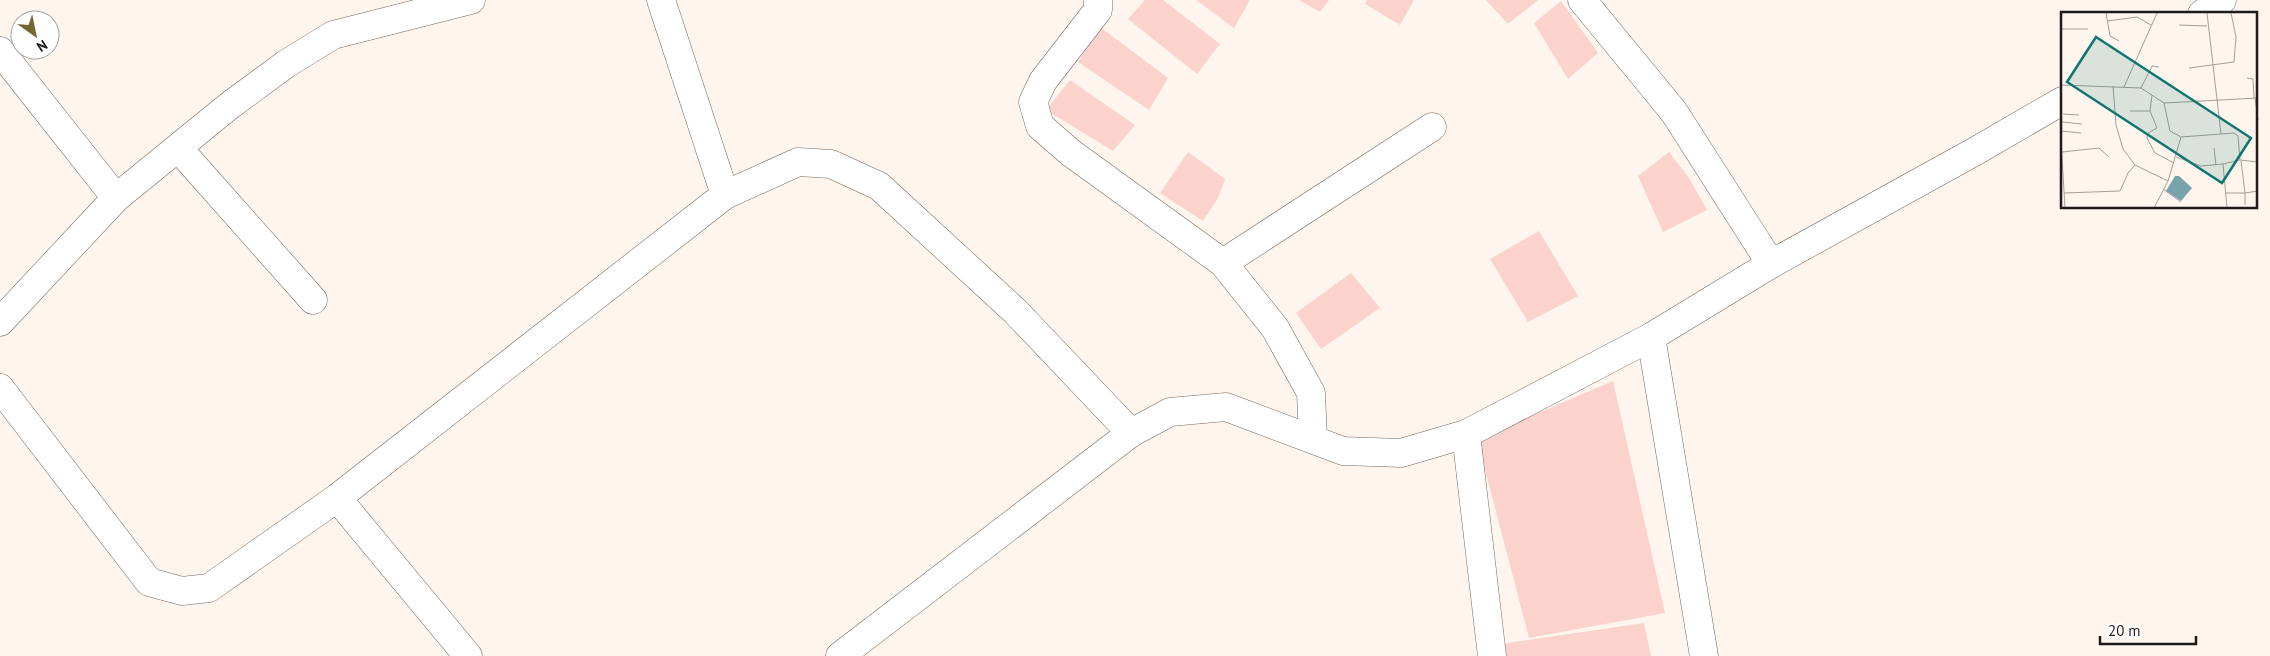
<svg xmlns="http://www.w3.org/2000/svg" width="2270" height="656" font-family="'PT Sans',sans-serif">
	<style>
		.building { fill: #fcd2cd }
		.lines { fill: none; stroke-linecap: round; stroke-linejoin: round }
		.minor-casing { stroke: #736963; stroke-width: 29 }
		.tertiary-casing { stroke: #736963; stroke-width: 29 }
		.minor { stroke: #fff; stroke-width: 28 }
		.tertiary { stroke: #fff; stroke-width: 28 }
		.inset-road { fill: none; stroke: #a59e99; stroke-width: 1 }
		.view { fill: #0f766e; fill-opacity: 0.15; stroke: #0f766e; stroke-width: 2.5 }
		.inset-edge { fill: none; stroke: #1f1b18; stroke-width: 2.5 }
	</style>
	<rect width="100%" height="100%" fill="#fef5ef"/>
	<path class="building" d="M1145,0h18l57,44 -23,30 -69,-55z
		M1196,0h54l-16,28z
		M1299,0h30l-9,12z
		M1367,0h47l-14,25 -35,-21z
		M1486,0h52l-30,24z
		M1561,1l37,52 -30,26 -34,-56z
		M1100,27l68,51 -19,32 -71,-48z
		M1070,80l65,45 -22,26 -67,-41z
		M1188,152l37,27 -7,19 -15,23 -43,-28z
		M1669,152l20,26 18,32 -44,22 -25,-56z
		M1539,231l39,65 -50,26 -38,-63z
		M1351,273l29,35 -59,41 -25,-36z
		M1613,381l52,232 -136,25 -52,-199z
		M1644,623l7,33h-146l-4,-12z"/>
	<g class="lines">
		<g class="minor-casing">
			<path id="minor" d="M661,0l64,195 73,-33 33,2 48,22 136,125 116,122
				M1098,0v10l-55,71 -10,21 7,24 31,27 152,110 52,65 36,65 2,46
				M1582,0l92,112 97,152
				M0,51l116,147 -116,124
				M178,148l135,152
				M116,198l113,-92 57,-42 47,-29 138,-35
				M1223,263l209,-136
				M1651,337l53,319
				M0,388l149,194 33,9 27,-3 128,-90 388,-303
				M1466,434l26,222
				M337,498l131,158"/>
		</g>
		<g class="tertiary-casing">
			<path id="tertiary" d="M2202,14l20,-14
				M840,656l291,-223 39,-21 56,-5 117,44 58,2 65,-19 185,-97 120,-73 203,-112 88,-51"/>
		</g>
		<use href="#minor" class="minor"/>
		<use href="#tertiary" class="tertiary"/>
	</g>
	<g transform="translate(2061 12)">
		<rect width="196" height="196" fill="#fef5ef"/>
		<path d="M114,164h4l13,12 -11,13 -15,-10z" fill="#78a2ac"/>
		<path class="inset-road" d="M45,1l4,23 9,5M146,1l14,121M46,9l30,-4 14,8M118,13l28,1M0,17h27M0,27v28M128,56l45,-6 2,-25 -5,-24M186,66l6,1 1,19M0,69v49M0,73l80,3 23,15 94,-5M52,74l3,39 7,24 12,16 33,16 13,-44 -11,-6 -6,-28M63,75l33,-74M80,76l11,-22 7,1M91,83l-2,16 7,17 -9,5 -1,5 8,15 19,10M194,86l3,22M69,99h20M2,102l16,1M1,110l20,2M0,119l20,2M120,125l53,-4 4,3 2,24 18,2M0,129l4,67M153,136l2,17M1,140l37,-4 10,9M115,145l25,9 22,-2M102,177l18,13M3,181l56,-2 8,-18 7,-8M165,181h19l-4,-32M184,193v-12l13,-2M93,196l14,-27M166,196l-4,-44 17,-4"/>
		<path class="view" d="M35,25l155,101 -29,45 -155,-101z"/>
		<rect width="196" height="196" class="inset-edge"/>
	</g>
	<g transform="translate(35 35) rotate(147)"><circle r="24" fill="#ffffff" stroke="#a5a4a3"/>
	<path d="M0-4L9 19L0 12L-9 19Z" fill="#746734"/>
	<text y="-8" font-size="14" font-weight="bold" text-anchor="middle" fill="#1f1b18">N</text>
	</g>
	<path d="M2100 636v8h96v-8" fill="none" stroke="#1f1b18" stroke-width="2.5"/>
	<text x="2108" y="636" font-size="15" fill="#1f1b18" stroke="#ffffff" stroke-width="4" paint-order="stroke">20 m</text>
</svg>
